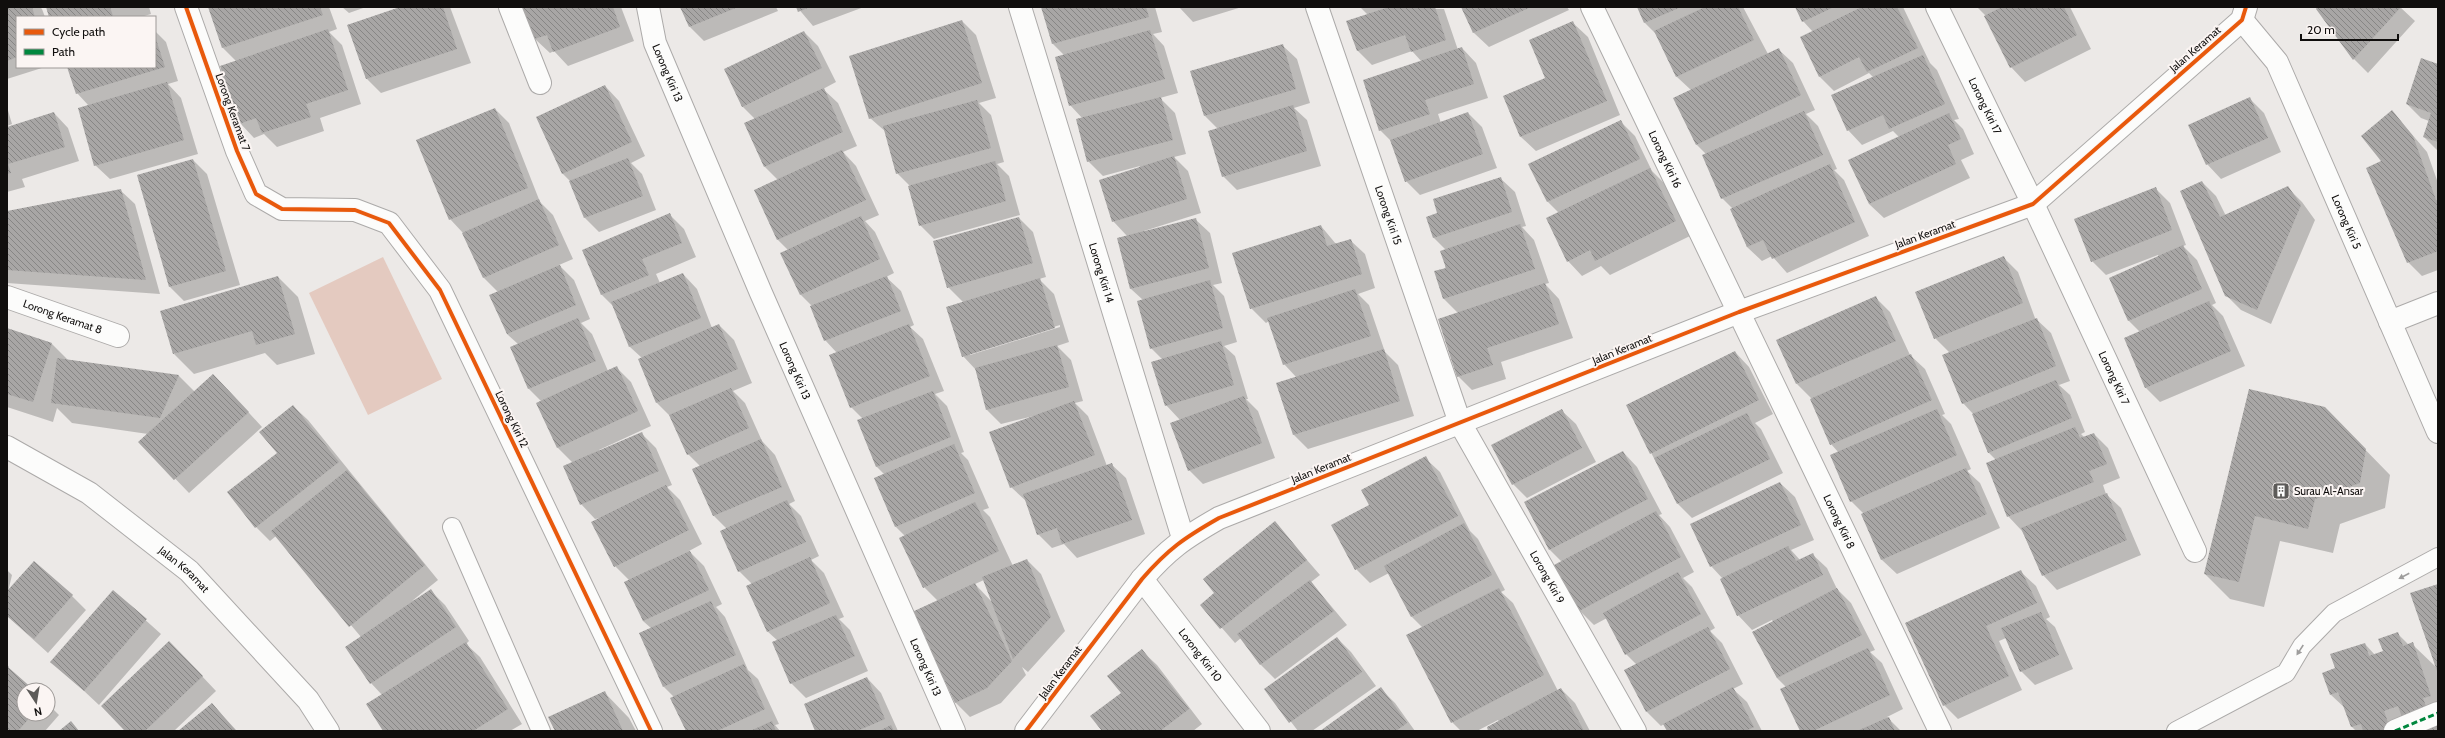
<svg xmlns="http://www.w3.org/2000/svg" width="2445" height="738" font-family="Cabin,sans-serif">
	<style>
		.pitch { fill: #e4cac0 }
		.shadow { fill: #0003; fill-rule: evenodd }
		.building { fill: url(#building-back-hatch) }
		.lines { fill: none; stroke-linecap: round; stroke-linejoin: round }
		.lane-casing { stroke: #acaaa9; stroke-width: 20 }
		.street-casing { stroke: #acaaa9; stroke-width: 24 }
		.lane { stroke: #fcfcfb; stroke-width: 18 }
		.street { stroke: #fcfcfb; stroke-width: 22 }
		.quiet { stroke: #00873e; stroke-width: 3; stroke-dasharray: 6 3; stroke-linecap: butt }
		.cycleway-casing { stroke: #fbf5f3; stroke-width: 6 }
		.cycleway { stroke: #e8590c; stroke-width: 4 }
		.oneway { fill: #9e9d9c }
		.labels { text-anchor: middle; stroke-width: 4; stroke-linejoin: round; paint-order: stroke }
		.street-label { font-size: 11px; fill: #100e0d; stroke: #fbf5f3 }
		.poi-label { font-size: 11px; fill: #100e0d; stroke: #fbf5f3; text-anchor: start }
	</style>
	<defs>
		<pattern id="building-back-hatch" width="6" height="6" patternUnits="userSpaceOnUse"><rect width="6" height="6" fill="#a8a6a5"/><path d="M-1 5l2 2M0 0l6 6M5-1l2 2" fill="none" stroke="#878685"/></pattern>
	</defs>
	<rect width="100%" height="100%" fill="#ece9e7"/>
	<path class="pitch" d="M383,257l59,122 -74,36 -59,-122z"/>
	<path class="shadow" d="M7,7h33l2,2 3,8h-28v50h28l-38,12z
		M47,7h102l2,7 -10,3h-91z
		M209,7h120l8,22 -8,3 13,13 19,59 -41,14 4,13 -47,16 -13,-13 -10,4 -14,-15 -4,-62 -13,-13z
		M342,7h24l-17,6z
		M403,7h47l21,56 -90,30 -14,-14 -19,-54z
		M523,7h98l13,34 -66,25 -14,-15 -4,2 -15,-14z
		M682,7h94l2,4 -74,30 -14,-14z
		M797,7h67l-51,19z
		M1042,7h113l7,25 -9,2 11,12 14,47 -18,5 15,15 11,41 -12,3 14,14 13,42 -57,18v1l51,-13 15,14 12,50 -9,2 11,11 13,46 -13,4 11,10 13,43h-2l12,12 17,47 -72,26 -14,-14 -9,-50 -14,-15 -3,-45 -12,-12 -8,-48 -12,-11 -13,-50 10,-2 -15,-16 27,-55 -37,10 -15,-15 -5,-42 -13,-14 -5,-49 -12,-12z
		M1179,7h63l-49,15z
		M1360,7l84,2 14,41 4,-2 14,15 12,35 -50,16 3,9 27,-10 14,14 15,41 -77,27 -14,-14 -14,-39 -12,-12 42,-68 -10,-11 -40,14 -15,-15 11,-35z
		M1462,7h105l2,3 -80,37 -15,-14z
		M1638,7h105l25,47 10,-5 15,14 22,47 -9,4 12,12 19,43 -3,1 10,10 25,56 -82,37 -15,-17 -10,5 -15,-14 -15,-39 -10,-10 -16,-44 -10,-10 -5,-54 -14,-13 -21,-43 -11,-11z
		M1796,7h107l27,56 7,7 22,49 -5,1 9,9 11,25 -13,6 9,18 -86,40 -15,-14 30,-67 -6,-6 -31,14 -14,-15 25,-53 -4,-4 -35,18 -14,-14 -19,-39 12,-6 -10,-11z
		M1977,7h93l21,42 -66,33 -14,-15 -25,-51z
		M2318,7h82l15,14 -47,52 -14,-14 -37,-50z
		M962,21l14,14 20,63 -17,5 12,12 13,47 -7,2 12,12 11,39 -86,24 -14,-14 -10,-39 -13,-13 -11,-41 -16,-14z
		M1573,23l15,14 32,78 -84,36 -15,-14 -17,-41 43,-18z
		M155,31l11,11 12,39 -10,3 13,14 17,56 -88,25 -15,-14 -6,-59 -12,-13 -8,-26h86z
		M804,32l14,14 18,36 -13,7 15,14 19,43 -14,6 13,14 23,49 -14,6 10,11 19,41 -8,4 15,14 13,34 -4,2 13,12 21,52 -9,3 12,12 17,46 -3,1 7,7 21,48 -6,2 7,7 23,49 14,-6 14,14 24,57 -37,41 -6,-5 4,8 -25,28 -31,14 -14,-14 -43,-90 25,-12 -14,-14 -19,-51 -9,-9 -21,-48 10,-4 -9,-9 -13,-47 -12,-12 -14,-54 -12,-13 -13,-34 -11,-11 -19,-42 6,-3 -10,-10 -23,-49 23,-11 -13,-13 -10,-48 -13,-13zM984,580l8,22 -17,-18z
		M1282,45l15,14 13,44 -16,5 13,12 14,46 -84,24 -14,-14 -5,-47 -13,-13 -13,-44z
		M2438,65v86l-14,-14 5,-16 -8,-3 -14,-14z
		M605,86l14,15 26,55 -14,7 11,11 14,36 -57,22 -14,-14 -15,-37 -7,-7 -26,-56z
		M2250,99l14,14 17,39 -60,27 -14,-15z
		M7,107l5,17 -5,2z
		M495,109l14,14 31,79 13,13 20,44 -14,6 15,15 16,39 -9,4 11,11 16,37 8,-4 15,15 20,44 -52,24 1,1 41,-18 15,15 16,37 -5,2 13,13 22,44 -13,7 15,15 18,38 -6,3 9,10 23,53 10,9 21,45 -4,1 5,6h-93l-13,-34 -10,-10 -24,-53 12,-5 -9,-8 -14,-41 -14,-14 -14,-48 -6,1 -14,-15 -8,-41 -15,-15 -21,-44 5,-2 -14,-14 -10,-44 -11,-10 -9,-42 -14,-14 -21,-45 -13,-14z
		M2392,111l35,41 11,31v87l-16,6 -14,-14z
		M54,113l14,15 11,33 -57,18 3,8 -18,5v-64z
		M1621,122l14,14 17,35 12,12 26,53 -80,39 -9,-9 -19,10 -14,-15 -9,-48 -11,-11 -18,-37z
		M193,160l14,14 33,111 -56,16 -14,-14 -32,-111z
		M1500,178l15,14 11,34 -4,1 12,13 15,43 -4,1 14,15 14,39 -72,24 5,17 -34,11 -14,-14 1,-62 -15,-15 2,-49 -13,-13 5,-24z
		M2202,182l14,14 10,20 62,-28 14,14 13,18 -44,104 -30,-14 -15,-15z
		M2155,188l15,15 16,42 -3,1 14,14 19,43 -4,2 11,11 22,50 -85,36 -14,-14 -21,-49 15,-7 -11,-11 -19,-42 49,-22 -1,-2 -52,20 -14,-14z
		M120,190l15,14 25,90 -153,-11v-71z
		M670,215l14,14 12,28 -40,17 4,9 23,-9 14,15 15,39 7,-3 15,15 18,43 -19,8 12,12 17,38 13,14 20,46 -6,3 12,12 18,40 -8,4 13,13 20,44 -5,2 11,11 18,41 -62,27 -15,-15 -17,-40 4,-2 -11,-10 -15,-47 -13,-13 -12,-42 -13,-13 -20,-47 6,-3 -12,-12 -17,-37 -14,-14 -18,-43 3,-2 -12,-11 -17,-41 -11,-11 -18,-44z
		M1019,218l14,14 13,45 -7,2 15,15 15,48 -12,4 14,14 12,41 -8,2 13,13 19,50 4,-2 15,14 19,56 -68,24 -13,-14 -12,4 -14,-14 -12,-33 -15,-14 27,-72 -37,9 -14,-14 -11,-40 -13,-14 1,-53 -16,-16zM1060,325v2l-90,28v-2z
		M1321,226l15,18 14,-4 15,14 10,34 -17,6 11,11 16,47 13,13 16,51 -106,33 -15,-15 4,-56 -13,-14 -15,-43 -3,2 -15,-15z
		M2003,257l15,15 17,46 16,15 19,48 -11,4 11,10 15,37 -4,2 4,4 9,-4 14,14 12,30 -17,7 3,9 15,14 20,47 -84,35 -14,-15 -21,-44 -14,-15 -12,-56 -8,-8 -14,-37 -11,-12 -13,-50 -15,-15z
		M278,277l20,20 17,57 -38,11 -12,-12 -71,21 -20,-20z
		M1876,298l14,14 20,43 15,14 20,45 -3,1 9,9 20,45 -4,2 13,12 20,45 -103,46 -15,-14 -20,-45 2,-1 -13,-13 -12,-48 -8,-9 -19,-45 -15,-15 -19,-43z
		M7,329l44,14 18,18 110,15 16,16 32,-3 35,38 -73,66 -49,-51 8,-8 -76,-11 -15,-15 -4,14 -46,-15z
		M1735,352l14,15 24,47 -18,9 6,6 22,44 -91,45 -15,-15 -50,-97z
		M2249,390l101,44 40,41 -5,33 -45,16 -7,29 -53,-12 -16,66 -34,-8 -25,-25z
		M293,406l15,14 130,160 -26,21 19,-10 14,14 24,36 -3,3 14,13 42,67 -12,7h-126l-2,-36 -11,-12 -10,-46 -85,-101 -6,5 -14,-14z
		M1561,410l15,14 20,38 -69,36 -14,-14z
		M1623,452l14,15 25,47 -3,1 11,12 24,45 -11,6 9,9 23,41 -5,3 12,12 21,41 -10,5 14,13 15,29h-94l-4,-7 -3,2 -14,-14 -21,-41 11,-6 -11,-11 -19,-36 -13,7 -14,-14 -25,-45 7,-4 -12,-12 -25,-47z
		M1425,458l15,14 30,59 8,8 27,51 -4,2 12,11 45,88 3,-2 14,14 15,28h-100l9,-9 -1,-2 -21,11h-16l-9,-9 -29,-94 -11,-11 -23,-44 -19,10 -14,-14 14,-63z
		M1780,483l15,14 19,43 -23,10 9,10 12,-6 15,14 10,21 14,14 24,47 -5,2 12,11 21,46 -16,8 14,14h-100l-15,-44 -9,-9 -23,-46 19,-10 -1,-2 -20,10 -14,-15 -17,-35 2,-1 -12,-13z
		M1275,523l45,52 -9,7 36,43 -72,54 -14,-14 -20,-27 -6,5 -33,-38 14,-11z
		M7,570l5,5 -4,17 64,4 14,14 -38,43 -41,-37z
		M2021,572l15,14 14,31 -4,2 9,8 18,42 -38,16 -14,-14 -15,-33 -7,3 23,49 -64,29 -14,-14 -38,-81z
		M2438,585v146h-82l-4,-4 -6,-18 -16,-15 7,-25 28,-25 10,11 9,-3 14,-18 11,11 3,-1 25,24z
		M113,591l48,43 -62,71 -47,-44z
		M1337,638l14,14 25,34 -64,45h-14l-32,-42z
		M1142,651l15,14 45,59 -9,7h-89z
		M184,657l32,34 -42,40h-48z
		M7,664l2,3 -1,1 24,22h-8v24h24v-10l11,11 -14,16h-38z
		M867,678l14,15 17,38h-82z
		M1381,689l14,14 20,28h-93z
		M604,692l25,26 7,13h-80z
		M212,704l25,27h-58z"/>
	<path class="building" d="M7,7h25l3,10h-18v40l-10,4z
		M46,7h64l3,9 -64,1z
		M208,7h112l3,8 -101,33z
		M400,7h43l14,42 -91,30 -19,-54z
		M522,7h91l7,20 -67,25 -6,-17 -13,4z
		M680,7h58l-49,20z
		M796,7h14l-12,5z
		M1041,7h105l3,10 -97,27z
		M1389,7h46l11,33 -35,12 -6,-17 -48,16 -11,-30z
		M1461,7h70l-58,26z
		M1637,7h44l-37,16z
		M1705,7h33l16,33 -78,37 -22,-46z
		M1795,7h39l-32,15z
		M1862,7h35l21,41 -51,24 -8,-15 -40,20 -19,-40z
		M2002,7h62l13,28 -67,33 -26,-52z
		M2317,7h84l-48,53 -37,-51z
		M962,20l20,63 -113,36 -20,-63z
		M1573,21l34,80 -87,36 -17,-41 42,-18 -16,-38z
		M328,29l20,61 -42,14 5,13 -49,16 -6,-15 -17,6 -19,-58z
		M1150,30l15,49 -96,27 -14,-49z
		M804,31l18,37 -80,39 -18,-38z
		M155,36l10,31 -89,27 -9,-27h88z
		M1283,44l13,45 -92,27 -14,-45z
		M1462,47l12,37 -49,16 5,14 -51,17 -16,-51z
		M1779,48l22,47 -105,50 -23,-47z
		M1923,55l22,49 -56,25 -6,-14 -36,16 -16,-36z
		M2421,58l17,6v78l-15,-5 8,-24 -25,-9z
		M167,82l17,58 -90,26 -16,-58z
		M605,85l27,57 -70,32 -26,-57z
		M824,88l19,44 -79,35 -20,-44z
		M1161,97l12,43 -86,22 -11,-43z
		M2250,97l18,41 -62,27 -18,-40z
		M977,100l14,48 -95,26 -13,-48z
		M1293,105l14,46 -85,26 -14,-46z
		M495,108l33,80 -79,32 -33,-80z
		M2392,110l21,26 23,64h2v51l-31,12 -41,-95 15,-7 -20,-25z
		M1804,111l19,44 -102,44 -19,-44z
		M54,112l11,35 -57,17 3,9 -4,1v-47z
		M1468,112l15,42 -78,28 -15,-42z
		M1949,113l12,26 -13,6 8,19 -87,40 -21,-44z
		M1621,120l19,39 -93,43 -19,-38z
		M842,150l24,50 -89,40 -23,-50z
		M1174,156l13,43 -75,23 -13,-42z
		M628,158l15,38 -59,22 -15,-37z
		M193,159l33,112 -57,16 -32,-112z
		M995,161l11,40 -87,25 -11,-40z
		M1830,164l25,58 -83,37 -9,-19 -16,7 -17,-38z
		M1650,168l26,53 -81,40 -5,-11 -23,12 -21,-44z
		M1501,177l11,35 -79,26 -7,-21 11,-4 -4,-14z
		M2202,181l18,36 68,-31 13,19 -44,105 -32,-14 -45,-105z
		M2156,187l16,43 -81,32 -17,-43z
		M121,189l25,91 -139,-10v-59z
		M539,199l20,46 -76,33 -21,-45z
		M670,213l12,30 -40,16 7,16 -48,20 -19,-45z
		M861,216l19,43 -80,36 -20,-42z
		M1019,217l14,46 -86,25 -14,-47z
		M1196,218l13,50 -79,21 -13,-51z
		M1520,224l15,45 -92,30 -9,-28 12,-3 -6,-17z
		M1321,225l6,21 24,-7 11,35 -112,35 -18,-56z
		M2183,245l19,44 -74,32 -19,-43z
		M2004,256l19,47 -89,36 -19,-47z
		M560,265l16,40 -69,29 -18,-39z
		M683,273l18,45 -72,29 -18,-45z
		M278,276l17,58 -39,11 -4,-14 -79,23 -13,-43z
		M887,276l14,35 -77,30 -14,-35z
		M1040,278l15,50 -93,29 -16,-50z
		M1210,280l13,48 -73,21 -13,-48z
		M1545,283l14,41 -72,24 6,17 -36,12 -19,-58z
		M1355,289l16,47 -88,29 -16,-47z
		M1876,296l20,45 -100,43 -20,-44z
		M2209,301l22,50 -86,37 -21,-50z
		M578,318l18,43 -68,28 -18,-42z
		M2037,318l19,48 -94,38 -20,-49z
		M719,324l19,45 -82,34 -18,-44z
		M909,324l21,52 -80,32 -21,-53z
		M7,328l45,15 -19,59 -26,-8z
		M1221,341l13,44 -69,21 -14,-44z
		M1057,345l12,42 -83,23 -11,-42z
		M1384,349l16,52 -107,34 -17,-52z
		M1735,351l24,49 -109,54 -24,-49z
		M1911,354l21,46 -102,45 -20,-46z
		M57,358l122,17 -19,43 -109,-15z
		M617,366l21,45 -81,37 -21,-45z
		M213,374l36,38 -75,68 -36,-38z
		M2056,380l16,38 -84,35 -16,-39z
		M731,388l18,40 -62,27 -18,-40z
		M2249,389l76,18 41,42 -6,34 -45,16 -7,30 -53,-13 -16,66 -35,-8z
		M933,391l18,46 -75,30 -19,-47z
		M1244,396l18,47 -74,28 -18,-48z
		M1074,401l21,54 -85,33 -21,-56z
		M293,405l46,57 -84,66 -28,-36 50,-39 -18,-21z
		M1562,409l20,39 -70,37 -21,-40z
		M1937,409l20,46 -107,47 -20,-47z
		M1747,413l23,46 -93,45 -23,-46z
		M2075,427l5,11 14,-5 13,31 -18,7 5,11 -87,35 -21,-54z
		M642,432l17,39 -79,34 -17,-39z
		M761,439l21,48 -69,29 -21,-47z
		M954,444l21,49 -80,34 -21,-49z
		M1623,451l25,48 -99,51 -25,-48z
		M1426,456l32,60 -103,54 -24,-45 38,-20 -8,-15z
		M1112,463l20,57 -70,24 -5,-16 -20,7 -14,-41z
		M1966,468l21,46 -106,46 -20,-46z
		M347,470l78,95 -76,62 -78,-96z
		M1780,482l21,43 -91,42 -20,-43z
		M666,485l23,45 -75,37 -23,-45z
		M2107,493l20,47 -85,36 -21,-48z
		M787,500l19,42 -68,30 -18,-41z
		M975,502l24,49 -76,37 -24,-50z
		M1656,511l25,46 -102,54 -25,-46z
		M1275,521l32,39 -87,69 -20,-24 14,-12 -11,-14z
		M1464,523l28,52 -81,42 -27,-51z
		M1788,546l8,15 17,-8 10,22 -86,41 -17,-37z
		M690,551l19,39 -66,31 -19,-39z
		M810,557l20,46 -63,29 -21,-46z
		M1027,559l24,58 -38,42 -31,-82z
		M34,561l39,34 -39,44 -27,-23v-25z
		M2021,570l16,33 -51,23 23,50 -66,30 -38,-83z
		M1678,572l23,42 -76,41 -22,-42z
		M1310,580l24,31 -74,54 -23,-31z
		M975,583l37,78 -25,27 -32,15 -43,-91z
		M2438,584v90l-28,-81z
		M1499,588l45,87 -93,48 -45,-88z
		M1837,588l25,47 -85,43 -25,-46z
		M431,589l25,38 -86,57 -25,-37z
		M113,590l34,29 -63,72 -34,-29z
		M711,601l25,54 -73,32 -24,-54z
		M2041,612l18,43 -39,17 -19,-44z
		M836,615l19,41 -65,28 -18,-42z
		M1708,627l22,42 -84,43 -22,-42z
		M2398,632l5,14 10,-4 18,54 -8,2 6,17 -25,8 -6,-17 -14,5 6,17 -9,3h-18l-2,-7 -10,3 -13,-35 -8,3 -8,-22 13,-5 -5,-14 35,-11 4,13 14,-5 -5,-12z
		M1337,637l25,35 -73,51 -25,-34z
		M169,641l34,35 -58,55h-20l-24,-25z
		M466,642l42,67 -35,22h-90l-17,-27z
		M1868,648l22,47 -77,36h-13l-20,-42z
		M1142,649l47,60 -29,22h-58l-12,-15 31,-23 -14,-17z
		M744,664l21,45 -48,22h-31l-16,-33z
		M8,667l26,23h-10v24h9l-15,17h-11z
		M867,677l18,42 -28,12h-42l-11,-27z
		M1381,687l26,36 -11,8h-76z
		M1733,687l21,40 -8,4h-79l-4,-7z
		M1561,688l23,43h-96l-1,-4z
		M605,691l18,40h-68l-7,-14z
		M212,703l24,28h-58z
		M1889,717l6,14h-38z
		M71,721l8,10h-20z
		M772,721l4,10h-26z
		M2438,723v8h-22z
		M891,725l3,6h-15z"/>
	<g class="lines">
		<g class="lane-casing">
			<path id="lane" d="M452,527l89,204
				M2176,731l110,-58 16,-27 32,-33 104,-56"/>
		</g>
		<g class="street-casing">
			<g id="street">
				<path d="M186,7l51,144 19,43 26,15 73,1 34,13 51,67 211,441"/>
				<path d="M510,7l30,76"/>
				<path id="s1" d="M648,7l7,36 106,250 193,438"/>
				<path id="s2" d="M1020,7l163,531"/>
				<path id="s3" d="M1317,7l143,416 175,308"/>
				<path id="s4" d="M1592,7l348,724"/>
				<path id="s5" d="M1937,7l96,197 162,347"/>
				<path id="s6" d="M2242,20l35,42 161,370"/>
				<path id="s7" d="M7,297l111,39"/>
				<path d="M2390,322l48,-19"/>
				<path id="s8" d="M7,447l82,46 100,78 119,129 20,31"/>
				<path id="s9" d="M1142,579l117,152"/>
				<path d="M1026,731l116,-152c26,-30 42,-41 77,-61l520,-206 294,-108 209,-184 4,-13"/>
				<path d="M2395,731l43,-18"/>
			</g>
		</g>
		<use href="#lane" class="lane"/>
		<use href="#street" class="street"/>
		<path class="quiet" d="M2395,731l43,-18"/>
		<g class="cycleway-casing">
			<path id="cycleway" d="M186,7l51,144 19,43 26,15 73,1 34,13 51,67 211,441
				M1026,731l116,-152c26,-30 42,-41 77,-61l520,-206 294,-108 209,-184 4,-13"/>
		</g>
		<use href="#cycleway" class="cycleway"/>
	</g>
	<defs><path id="oneway-solid" d="M-6-.8H1V-3.2L6.5 0L1 3.2V.8H-6Z"/></defs>
	<g class="oneway">
		<use href="#oneway-solid" transform="translate(2404 576) rotate(152)"/>
		<use href="#oneway-solid" transform="translate(2300 650) rotate(123)"/>
	</g>
	<defs>
		<g id="building-square" transform="scale(0.9)"><rect x="-9" y="-9" width="18" height="18" rx="4" fill="#5d5b59" stroke="#fbf5f3"/><path d="M-4-6H4V6H1V3H-1V6H-4ZM-2.5-4.3h1.7v1.8h-1.7ZM.8-4.3h1.7v1.8H.8ZM-2.5-1h1.7V.8h-1.7ZM.8-1h1.7V.8H.8Z" fill="#fff"/></g>
	</defs>
	<g fill-rule="evenodd">
		<use href="#building-square" x="2281" y="491"/>
	</g>
	<g class="labels">
		<g class="street-label">
			<text transform="translate(2195 49) rotate(-41)" y="4">Jalan Keramat</text>
			<text dy="4" stroke="none"><textPath href="#s1" startOffset="69">Lorong Kiri 13</textPath></text>
			<text dy="4" stroke="none"><textPath href="#s5" startOffset="110">Lorong Kiri 17</textPath></text>
			<text transform="translate(233 112) rotate(70)" y="4">Lorong Keramat 7</text>
			<text dy="4" stroke="none"><textPath href="#s4" startOffset="169">Lorong Kiri 16</textPath></text>
			<text dy="4" stroke="none"><textPath href="#s3" startOffset="220">Lorong Kiri 15</textPath></text>
			<text dy="4" stroke="none"><textPath href="#s6" startOffset="229">Lorong Kiri 5</textPath></text>
			<text transform="translate(1925 234) rotate(-20)" y="4">Jalan Keramat</text>
			<text dy="4" stroke="none"><textPath href="#s2" startOffset="278">Lorong Kiri 14</textPath></text>
			<text dy="4" stroke="none"><textPath href="#s7" startOffset="59">Lorong Keramat 8</textPath></text>
			<text transform="translate(1622 349) rotate(-22)" y="4">Jalan Keramat</text>
			<text dy="4" stroke="none"><textPath href="#s1" startOffset="393">Lorong Kiri 13</textPath></text>
			<text dy="4" stroke="none"><textPath href="#s5" startOffset="411">Lorong Kiri 7</textPath></text>
			<text transform="translate(512 419) rotate(64)" y="4">Lorong Kiri 12</text>
			<text transform="translate(1321 468) rotate(-22)" y="4">Jalan Keramat</text>
			<text dy="4" stroke="none"><textPath href="#s4" startOffset="571">Lorong Kiri 8</textPath></text>
			<text dy="4" stroke="none"><textPath href="#s8" startOffset="216">Jalan Keramat</textPath></text>
			<text dy="4" stroke="none"><textPath href="#s3" startOffset="617">Lorong Kiri 9</textPath></text>
			<text dy="4" stroke="none"><textPath href="#s9" startOffset="96">Lorong Kiri 10</textPath></text>
			<text dy="4" stroke="none"><textPath href="#s1" startOffset="717">Lorong Kiri 13</textPath></text>
			<text transform="translate(1060 672) rotate(-53)" y="4">Jalan Keramat</text>
		</g>
		<g class="poi-label">
			<text x="2294" y="495">Surau Al-Ansar</text>
		</g>
	</g>
	<rect width="2445" height="738" fill="none" stroke="#100e0d" stroke-width="16"/>
	<rect x="16" y="16" width="140" height="52" fill="#fbf5f3" stroke="#9d9997"/>
	<rect x="24" y="29" width="20" height="6" fill="#e8590c" stroke="#9d9997"/>
	<text x="52" y="36" font-size="12" fill="#100e0d">Cycle path</text>
	<rect x="24" y="49" width="20" height="6" fill="#00873e" stroke="#9d9997"/>
	<text x="52" y="56" font-size="12" fill="#100e0d">Path</text>
	<g transform="translate(36 702) rotate(168)"><circle r="19" fill="#fbf5f3" stroke="#9d9997"/>
	<path d="M0-3L7 15L0 10L-7 15Z" fill="#5d5b59"/>
	<text y="-6" font-size="11" font-weight="bold" text-anchor="middle" fill="#100e0d">N</text>
	</g>
	<path d="M2301 34v6h97v-6" fill="none" stroke="#100e0d" stroke-width="2"/>
	<text x="2307" y="34" font-size="12" fill="#100e0d" stroke="#fbf5f3" stroke-width="3" paint-order="stroke">20 m</text>
</svg>
